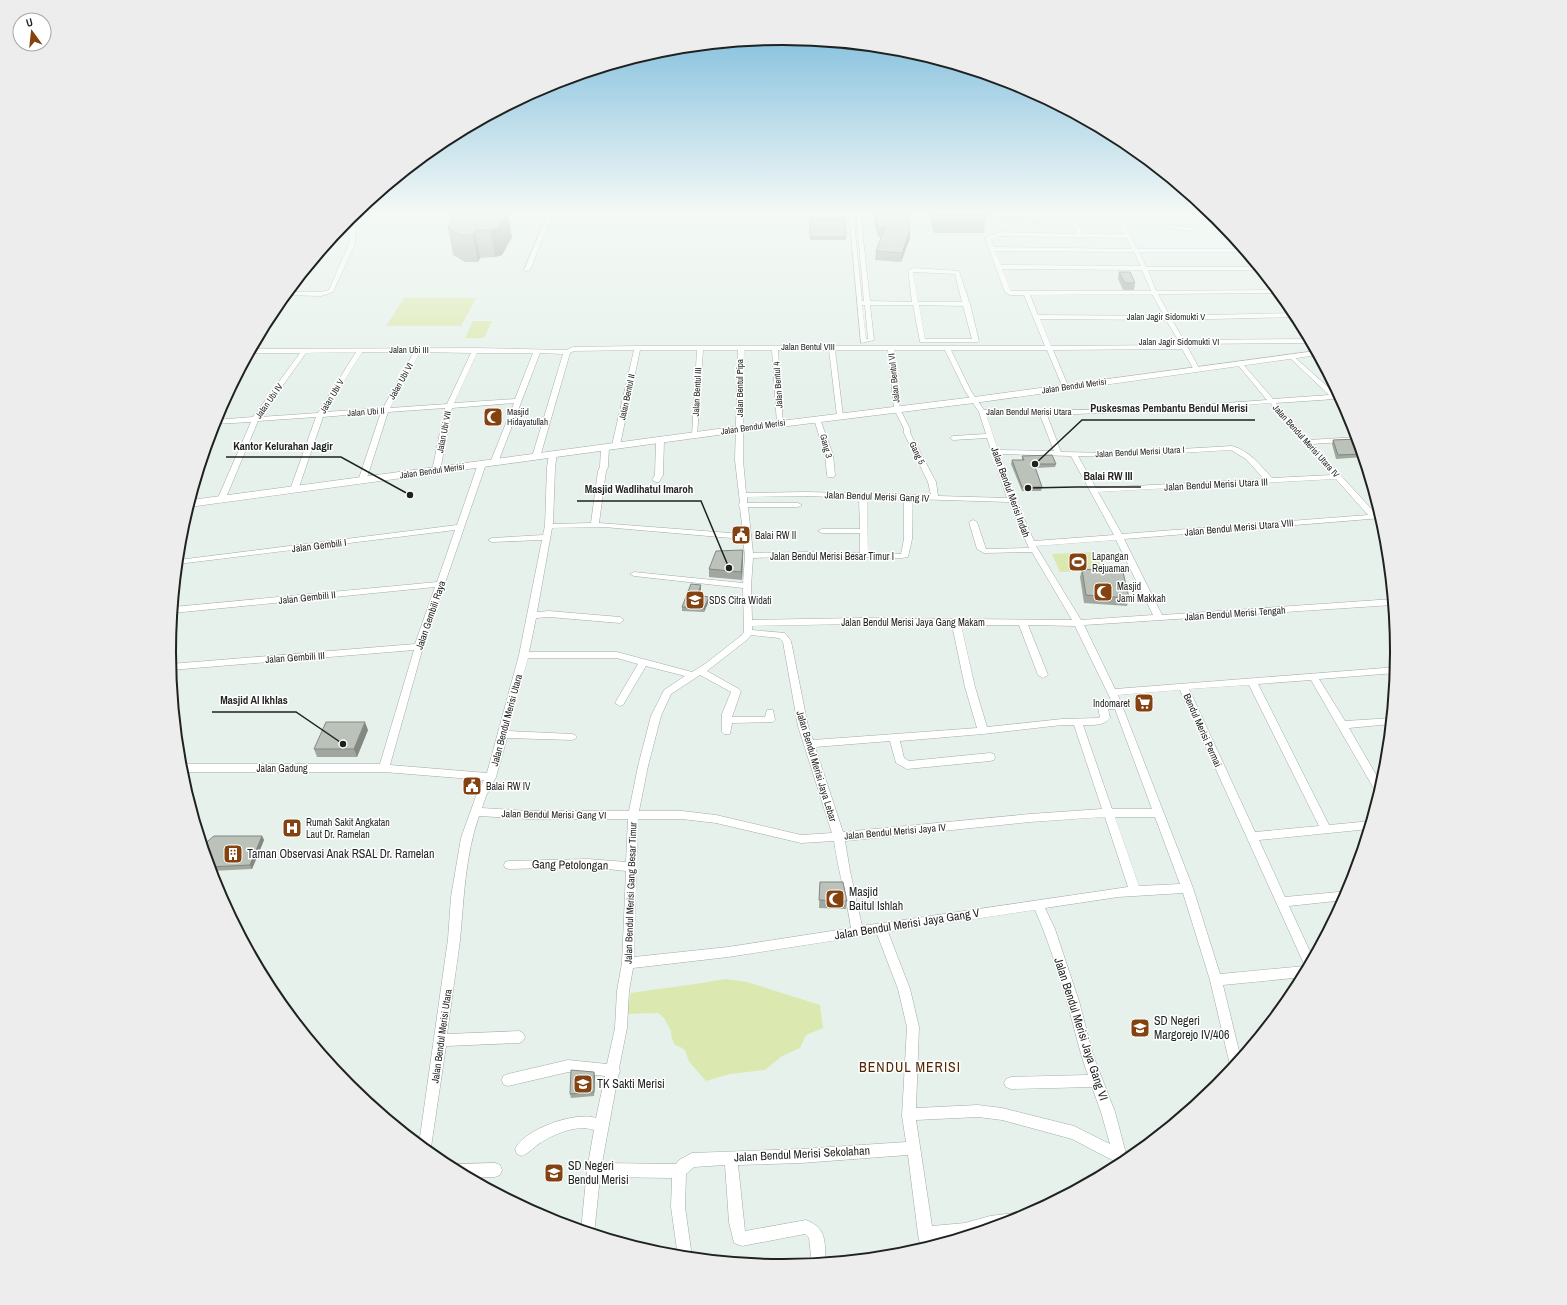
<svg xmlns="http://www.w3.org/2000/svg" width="1567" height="1305" font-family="'Archivo Narrow',sans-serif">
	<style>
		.green { fill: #dbe8af }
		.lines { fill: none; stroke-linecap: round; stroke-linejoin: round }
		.street-casing { stroke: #a2aca6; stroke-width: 1 }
		.secondary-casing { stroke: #a2aca6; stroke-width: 1 }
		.street { fill: #fff; fill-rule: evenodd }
		.secondary { fill: #fff; fill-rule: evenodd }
		.wall { fill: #a1a79f }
		.shaded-wall { fill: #838882 }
		.building { fill: #bbc2b9; stroke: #838882 }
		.labels { text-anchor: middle; stroke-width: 3; stroke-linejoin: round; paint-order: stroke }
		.far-street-label { font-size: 9px; fill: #1f2220; stroke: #fff }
		.far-poi-label { font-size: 9px; fill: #1f2220; stroke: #fff; text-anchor: start }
		.street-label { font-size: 10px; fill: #1f2220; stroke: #fff }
		.poi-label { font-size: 10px; fill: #1f2220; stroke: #fff; text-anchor: start }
		.near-poi-label { font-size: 12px; fill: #1f2220; stroke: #fff; text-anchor: start }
		.near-street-label { font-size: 12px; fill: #1f2220; stroke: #fff }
		.near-quarter-label { font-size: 14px; letter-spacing: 1px; fill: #532604; stroke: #fff }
		.rim { fill: none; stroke: #1f2220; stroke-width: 2 }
		.leader { fill: none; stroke: #1f2220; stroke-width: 1.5 }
		.callout-dot { fill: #1f2220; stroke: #fff; stroke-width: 1.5 }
		.callout-label { font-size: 11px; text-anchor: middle; font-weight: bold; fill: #1f2220; stroke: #fff; stroke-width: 3; stroke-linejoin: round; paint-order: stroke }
	</style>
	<rect width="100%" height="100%" fill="#e6f1eb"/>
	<path class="green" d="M404,298h72l-15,28h-75z
		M473,321h19l-8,17h-19z
		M1094,552l10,18 -44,2 -8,-18z
		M725,979l22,3 73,23 3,23 -17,7 -6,13 -18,8 -17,14 -35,4 -24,7c-5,-6 -10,-11 -15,-17 -7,-10 -1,-14 -16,-19l-3,-6 -1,-8 -7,-13 -6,-5 -32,1 5,-21c32,-5 63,-8 94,-14z"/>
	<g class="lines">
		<g class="street-casing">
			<path id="street" d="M549,211h5l-24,59 -5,1 -1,-1z
				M849,211h4l9,90h2l-8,-90h4l10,90 42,1 -4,-32 6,-2 45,3 11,33 9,37 -1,1h-58l-7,-37h-43l4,35 -13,3zM913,272l42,2 7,28h-44zM862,305h3l3,34h-2zM919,305l44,1 9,33h-47z
				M1114,211h5l18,38h107l2,3h-107l7,15h113l2,3h-113l8,21 121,-1 3,3 -122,1 12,22 126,-3 1,4 -125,3 12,20 125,-1 2,4 -125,1 14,26 -3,2 -3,-2 -12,-21 -129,1 16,38 -3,2 -3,-2 -16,-38h-96l20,41 13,19c94,2 189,-3 283,-10l-29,-35v-2h4l31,36 56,-4 -39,-37 -1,-1 3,-2 44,39h3l2,4 -6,1 -59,4 33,37 48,-3 1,4 -46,3 64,70h4l2,4 -258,21 38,76 231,-16v6l-309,20 31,64 282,-22 -1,6 -77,6 26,42 47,-3 -1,6 -42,4 33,57 -2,9h-3l-66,-114 -53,4 71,141 42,-4 -2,8 -110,11 26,57 64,-6 -4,9 -56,6 24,52 -9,19 -81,8 18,74 -9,11 -2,-5 -20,-85 -27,-87 -65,4 -73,11 10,21 24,72 14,54 22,57 13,49 -12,7 -2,-7 -42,-22 -70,-19 -24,-3 -62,3 16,106 33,-3 25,-7 31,-4 6,4 -9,4 -56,18 -28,2 1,6 -14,4 -3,-16 -10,-79 -107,8 -63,2 7,66 61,-11c22,9 18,22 20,43l-14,1 -3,-26 -4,-4 -63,12 -8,-3 -5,-21 -4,-57 -31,2 -8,7 -1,33 7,50h-14l-7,-50 1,-29 -72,-1 -6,57 -13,-4 6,-60 7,-40c-17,-6 -40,4 -54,13 -6,4 -11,10 -18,13l-5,-2 -2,-5c9,-20 61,-38 81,-31l9,-42 -37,-4 -60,14 -5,-2 -1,-4 1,-4 5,-2 60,-14 39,4 8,-36 2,-37 5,-28 4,-92 -38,-4 -79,2 -4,-1 -1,-3 1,-3 4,-1 79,-2 38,3 2,-43h-99l-50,-3c-14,40 -15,82 -19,124 -4,31 -9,63 -13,94l72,-3 4,2 2,4 -2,4 -4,2 -73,3 -16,108 -11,-10 29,-205 3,-42 10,-59 15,-42 8,-16 -100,-8h-203l-1,-8h200l34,-114 -243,20 -1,-6 245,-20 20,-57 -262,26v-6l264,-25 18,-52 -277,34v-4l279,-35 21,-61 1,-2h6l1,2 -63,183 -33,118 97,8 32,-118 23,-115 -50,2 -4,-2 4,-2 51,-3 2,-9 2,-59 2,-13 4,-2 4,2 -2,13 -2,57 38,-1 7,-52 2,-4 1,-20 4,-2 4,2 -1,20 -2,4 -7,52 144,11 -3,-27 -2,-2 2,-2 -5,-43 3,-110h-35l-6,86h-4l-1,-1 5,-85h-57l-20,95 -4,2 -4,-2 22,-95 -60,1 -4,2 -30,104 -4,2h-3l-1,-2 31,-103 -23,-1 -43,112h-3l-4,-2 24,-60 -62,5 -12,63 -4,2 -4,-2 13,-63 -57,4 -22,69 -4,2 -4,-2 23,-69 -58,5 -25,73 -4,2 -4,-2 26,-73 -58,4 -33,79 -4,2 -4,-2 34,-78 -37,2 1,-4 38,-3 47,-64h-50l2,-4 223,-1 91,2 7,-3 64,-1h408l-21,-51h-14l-5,-3 -20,-54 14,-6 79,2 -6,-10 -69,-1v-2h2l68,1 5,2 5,10h42zM1000,236l127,2 5,11 -138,-2 -3,-8zM995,251l139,1 7,14 -140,-1zM1002,269l140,1 9,21h-140zM1152,294l12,22 -126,-1 -8,-20zM1040,319l126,1 12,20 -3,2 5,3 -129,1zM744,350h28l5,74 3,2 3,-2 -5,-74h51l8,66 3,2 3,-2 -8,-66h53l6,59 10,20v4l24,49 3,13 -126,-3 -59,1 -3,-33zM894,350h51l20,41 14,21 7,22 -33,2 -3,2 3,2 34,-2 20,60 -69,-2 -2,-14 -26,-49v-4l-10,-20zM356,352l-38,61 -58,4 46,-64zM362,352h52l-31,56 -58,4zM420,352l51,1 -24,51 -57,4zM477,353h56l-18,46 -61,4zM1270,403l62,72 -60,3c-12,-13 -22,-27 -40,-32l-120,7 -51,-1 -14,-37 139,-5zM986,414l54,1 14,36 -56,-1zM1231,450l15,9 18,20 -168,9 -18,-32 34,1zM1000,454l71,2 43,79 -80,6 -18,-41zM1336,479l32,36 -246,19 -24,-42zM805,496l54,2 1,31h-38l-4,2 4,2h38v20l-52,-1 -55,1 -5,-46h50l4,-2 -4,-2h-51v-6zM867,498l37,1v40l-3,15 -33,-1zM912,499l97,3 20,46 -43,1 -9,-27 -4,-2 -4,2 8,27 7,4 48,-1 40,68 -213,-2 -107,2 -1,-34 2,-28 55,-2 94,2 6,-1 4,-18zM604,527l139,12 2,17 -2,27 -109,-11 -4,2 4,2 109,12 1,44 -2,3 -37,29 -13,8 -75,-20h-88l7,-34 13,-1 71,6 4,-3 -4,-3 -71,-6 -12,1 15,-84zM1116,540l37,75 -72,5 -45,-74zM859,624l93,1 13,62 12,41 -164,12 -5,-14 -17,-85 -6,-8 -33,-3v-4zM961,625h58l19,50 5,3 5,-3 -20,-50 47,1 37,76 -11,2 -3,4 2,9 -2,1 -36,1 -75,8 -12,-40zM751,635l28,3 4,4 15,84 34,107 -31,2 -85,-20 -34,-4h-43l9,-45 13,-50 10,-22 29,-19 31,17 -9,22v18l2,2h6l2,-11 41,-1 2,-2 -2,-10h-6l-2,7h-33l9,-26 -2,-2 -32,-18 41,-32zM528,658h89l21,6 -23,39 5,3 3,-1 23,-39 39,10 -21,14 -13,26 -13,50 -9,45h-100l-47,-3 4,-12 10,-19 11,-39 65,2 3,-1 2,-2 -2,-2 -3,-1 -64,-3zM1249,685l70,141 -64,6 -66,-143zM1180,690l124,274 1,2 -85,8 -27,-86 -75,-193zM1108,709h7l37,100h-40l-29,-84c10,0 21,1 27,-7zM1062,725h12l28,84 -72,5 -187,18 -28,-85 75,-6 6,22 11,6 83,-8 4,-1 1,-3 -1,-3 -4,-1 -81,8 -5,-3 -4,-17 83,-7zM1105,817l23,70 -266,39 -12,-55 -5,-30 185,-19zM1115,817h40l25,67 -41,2zM638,819h44l34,4 85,20 33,-2c4,30 13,58 17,87l-123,19 -94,10zM1035,910c13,29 23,61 32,92 7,24 12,49 21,73l-77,2 -5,2 -2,4 2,4 5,2 81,-2 9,25 9,32 -36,-18 -72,-18 -24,-3 -62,3 3,-81 -9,-38 -22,-57zM877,934l21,55 9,38 -5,89 4,26 -105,7 -109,4 -13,7 -3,4 -74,-1 16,-87 2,-5 -1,-3 8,-40 2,-37 4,-23 95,-11z
				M1145,211h5c12,16 28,17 47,16l3,2c-4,2 -8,2 -13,1 -18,0 -31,-4 -42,-19z
				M357,212l-2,32 -22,48 -12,4 -36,-1 3,-3h33l8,-2 20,-46 3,-29z
				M817,417l3,2 13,36 2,20 -1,2h-6l-1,-2 -2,-20 -11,-36z
				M660,438l4,2 -1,35 -4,7h-3l-4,-2 3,-5 1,-35z
				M495,1163l5,2 2,5 -2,5 -5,2 -26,1 -18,-10 1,-2 5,-2z"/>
		</g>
		<g class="secondary-casing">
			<path id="secondary" d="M1316,351l2,4 -344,48 -234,29 -551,75 2,-7 549,-74 234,-29z"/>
		</g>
		<use href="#street" class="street"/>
		<use href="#secondary" class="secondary"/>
	</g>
	<path class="wall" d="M456,211l56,26 -10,18 -7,2 -15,1 -2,4h-13l-12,-7 -5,-27z
		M931,211h54l1,4 -2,18h-50l-4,-12z
		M875,214l35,24 -9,24 -26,-2 1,-9 5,-14h-3l-4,-14z
		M810,219l36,18v3h-36z
		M1119,272l16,11 -1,7h-11l-5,-11z
		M1358,439l5,18 -27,2 -4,-15 1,-4z
		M1022,456l34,8 -1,3 -20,1 7,19 -1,4h-19l-11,-27 1,-4h10z
		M743,550v8l-1,22 -33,-3v-8z
		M1082,569l47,29 -2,8 -43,-3 -4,-26z
		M701,589l-2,7 10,1v4l-5,11 -22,-1v-4z
		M368,730l-11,27h-40l-3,-8z
		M262,836l2,4 -12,29 -41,2 -5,-14 2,-3 -3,-3 -2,-6z
		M820,882l27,19 -1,8 -27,-1z
		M595,1076l-1,20 -23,2 -1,-4z"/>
	<path class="shaded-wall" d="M507,211h1l4,26 -10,18 -7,2 -5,-27z
		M910,229v9l-9,24 1,-9z
		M475,230l5,28 -2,4 -5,-27z
		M743,550v8l-1,22 -1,-8z
		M701,585v4l-4,10v-4z
		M709,597v4l-5,11v-4z
		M365,722l3,8 -11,27 -3,-8z
		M262,836l2,4 -12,29 -2,-4z
		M594,1072l1,4 -1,20z"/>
	<path class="building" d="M456,211h51l-9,17 -8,2h-15l-2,5h-13l-12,-7z
		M934,211h51l1,4h-50z
		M875,214h31l4,15 -8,24 -26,-2 9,-23h-7z
		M810,219h35l1,18h-36z
		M1119,272h11l5,11h-10z
		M1358,439l4,15 -24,1 -5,-15z
		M1052,455l4,9h-22l8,23h-20l-10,-27h12l-2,-4z
		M743,550l-2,22 -32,-3 7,-18z
		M1082,569l41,3 6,26 -43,-3z
		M691,584l10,1 -4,10 12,2 -5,11 -22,-1z
		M326,722h39l-11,27h-40z
		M214,836h48l-12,29 -40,2 -4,-10 2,-5 -4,-4 -1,-3z
		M820,882h23l4,19 -28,-1z
		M571,1070l23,2v20l-24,2z"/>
	<linearGradient id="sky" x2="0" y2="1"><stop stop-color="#73b7da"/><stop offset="0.54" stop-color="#f4f9f6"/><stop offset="1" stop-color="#f4f9f6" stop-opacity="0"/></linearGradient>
	<rect width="1567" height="394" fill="url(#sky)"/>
	<defs>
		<g id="mosque-square" transform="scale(1)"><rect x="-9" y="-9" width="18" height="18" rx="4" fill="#844210" stroke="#fff"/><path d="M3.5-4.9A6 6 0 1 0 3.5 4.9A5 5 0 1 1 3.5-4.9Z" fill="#fff"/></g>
		<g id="civic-square" transform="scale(1)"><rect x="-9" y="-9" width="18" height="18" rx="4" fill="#844210" stroke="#fff"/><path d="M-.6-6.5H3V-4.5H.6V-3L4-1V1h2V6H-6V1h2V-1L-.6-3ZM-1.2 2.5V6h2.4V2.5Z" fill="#fff"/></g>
		<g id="stadium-square" transform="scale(1)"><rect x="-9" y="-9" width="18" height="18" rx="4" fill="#844210" stroke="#fff"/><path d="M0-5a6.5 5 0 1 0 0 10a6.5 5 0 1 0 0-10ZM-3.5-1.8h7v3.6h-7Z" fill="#fff"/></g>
		<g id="school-square" transform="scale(1)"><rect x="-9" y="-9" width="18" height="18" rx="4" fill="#844210" stroke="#fff"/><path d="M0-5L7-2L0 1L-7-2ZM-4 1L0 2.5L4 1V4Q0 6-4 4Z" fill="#fff"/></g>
		<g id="supermarket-square" transform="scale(1)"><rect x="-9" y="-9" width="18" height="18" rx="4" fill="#844210" stroke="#fff"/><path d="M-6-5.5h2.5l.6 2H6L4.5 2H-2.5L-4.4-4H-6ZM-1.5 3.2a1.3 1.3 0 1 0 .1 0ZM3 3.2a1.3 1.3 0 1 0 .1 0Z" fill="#fff"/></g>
		<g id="hospital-square" transform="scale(1)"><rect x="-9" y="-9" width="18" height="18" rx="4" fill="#844210" stroke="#fff"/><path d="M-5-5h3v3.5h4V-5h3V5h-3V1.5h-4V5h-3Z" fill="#fff"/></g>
		<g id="building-square" transform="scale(1)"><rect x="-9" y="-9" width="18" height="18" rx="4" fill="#844210" stroke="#fff"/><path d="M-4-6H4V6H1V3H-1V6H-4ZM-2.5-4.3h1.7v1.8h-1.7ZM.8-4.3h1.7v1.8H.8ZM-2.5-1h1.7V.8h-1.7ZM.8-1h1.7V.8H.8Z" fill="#fff"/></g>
	</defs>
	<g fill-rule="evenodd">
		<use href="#mosque-square" x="493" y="417"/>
		<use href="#civic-square" x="741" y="535"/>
		<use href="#stadium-square" x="1078" y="562"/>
		<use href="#mosque-square" x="1103" y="592"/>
		<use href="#school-square" x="695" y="600"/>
		<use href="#supermarket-square" x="1144" y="703"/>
		<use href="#civic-square" x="472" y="786"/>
		<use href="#hospital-square" x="292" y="828"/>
		<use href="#building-square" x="233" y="854"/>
		<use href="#mosque-square" x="835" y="899"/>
		<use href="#school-square" x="1140" y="1028"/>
		<use href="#school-square" x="583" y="1084"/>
		<use href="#school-square" x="554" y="1173"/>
	</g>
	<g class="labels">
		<g class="far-street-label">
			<text x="1166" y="320">Jalan Jagir Sidomukti V</text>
			<text x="1179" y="345">Jalan Jagir Sidomukti VI</text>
			<text x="808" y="350">Jalan Bentul VIII</text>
			<text x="409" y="353">Jalan Ubi III</text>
			<text transform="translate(894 378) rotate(-96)" y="3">Jalan Bentul VI</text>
			<text transform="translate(401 381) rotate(-61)" y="3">Jalan Ubi VI</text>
			<text transform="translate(778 385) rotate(-94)" y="3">Jalan Bentul 4</text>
			<text transform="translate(1074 386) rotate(-8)" y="3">Jalan Bendul Merisi</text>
			<text transform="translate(740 388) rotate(-90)" y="3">Jalan Bentul Pipa</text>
			<text transform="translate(697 392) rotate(-87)" y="3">Jalan Bentul III</text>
			<text transform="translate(332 396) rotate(-59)" y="3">Jalan Ubi V</text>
			<text transform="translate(627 397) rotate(-78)" y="3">Jalan Bentul II</text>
			<text transform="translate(269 401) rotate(-55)" y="3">Jalan Ubi IV</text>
			<text transform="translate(366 412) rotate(-4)" y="3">Jalan Ubi II</text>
			<text x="1029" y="415">Jalan Bendul Merisi Utara</text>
			<text transform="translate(753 427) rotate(-8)" y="3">Jalan Bendul Merisi</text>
			<text transform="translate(444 432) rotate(-79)" y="3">Jalan Ubi VII</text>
			<text transform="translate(1306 441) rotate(48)" y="3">Jalan Bendul Merisi Utara IV</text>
			<text transform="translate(826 446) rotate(75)" y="3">Gang 3</text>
			<text transform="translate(1140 452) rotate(-3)" y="3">Jalan Bendul Merisi Utara I</text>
			<text transform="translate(917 453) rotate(64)" y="3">Gang 5</text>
			<text transform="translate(432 471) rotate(-8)" y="3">Jalan Bendul Merisi</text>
		</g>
		<g class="far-poi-label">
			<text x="507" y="415">Masjid<tspan x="507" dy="10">Hidayatullah</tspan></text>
		</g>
		<g class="street-label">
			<text transform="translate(1216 484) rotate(-3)" y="4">Jalan Bendul Merisi Utara III</text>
			<text transform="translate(1011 492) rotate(70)" y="4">Jalan Bendul Merisi Indah</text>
			<text transform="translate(877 496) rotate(2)" y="4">Jalan Bendul Merisi Gang IV</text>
			<text transform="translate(1239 527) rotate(-5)" y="4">Jalan Bendul Merisi Utara VIII</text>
			<text transform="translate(319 545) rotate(-7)" y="4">Jalan Gembili I</text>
			<text x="832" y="560">Jalan Bendul Merisi Besar Timur I</text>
			<text transform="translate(307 597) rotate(-6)" y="4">Jalan Gembili II</text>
			<text transform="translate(1235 613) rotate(-4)" y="4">Jalan Bendul Merisi Tengah</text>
			<text transform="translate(430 615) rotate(-71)" y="4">Jalan Gembili Raya</text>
			<text x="913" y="626">Jalan Bendul Merisi Jaya Gang Makam</text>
			<text transform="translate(295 657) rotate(-4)" y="4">Jalan Gembili III</text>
			<text transform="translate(506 720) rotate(-75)" y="4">Jalan Bendul Merisi Utara</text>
			<text transform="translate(1203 730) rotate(66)" y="4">Bendul Merisi Permai</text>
			<text transform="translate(817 766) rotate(73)" y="4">Jalan Bendul Merisi Jaya Lebar</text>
			<text x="282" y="772">Jalan Gadung</text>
			<text transform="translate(554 814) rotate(1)" y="4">Jalan Bendul Merisi Gang VI</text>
			<text transform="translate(895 831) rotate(-5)" y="4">Jalan Bendul Merisi Jaya IV</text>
			<text transform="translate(630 893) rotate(-88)" y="4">Jalan Bendul Merisi Gang Besar Timur</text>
			<text transform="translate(441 1036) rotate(-82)" y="4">Jalan Bendul Merisi Utara</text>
		</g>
		<g class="poi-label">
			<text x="755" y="539">Balai RW II</text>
			<text x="1092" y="560">Lapangan<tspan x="1092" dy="12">Rejuaman</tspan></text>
			<text x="1117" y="590">Masjid<tspan x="1117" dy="12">Jami Makkah</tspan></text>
			<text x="709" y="604">SDS Citra Widati</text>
			<text x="1130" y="707" text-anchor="end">Indomaret</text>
			<text x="486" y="790">Balai RW IV</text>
			<text x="306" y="826">Rumah Sakit Angkatan<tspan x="306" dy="12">Laut Dr. Ramelan</tspan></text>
		</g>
		<g class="near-poi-label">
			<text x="247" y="858">Taman Observasi Anak RSAL Dr. Ramelan</text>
			<text x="849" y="896">Masjid<tspan x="849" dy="14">Baitul Ishlah</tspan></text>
			<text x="1154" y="1025">SD Negeri<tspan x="1154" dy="14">Margorejo IV/406</tspan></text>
			<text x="597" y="1088">TK Sakti Merisi</text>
			<text x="568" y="1170">SD Negeri<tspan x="568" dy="14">Bendul Merisi</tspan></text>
		</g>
		<g class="near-street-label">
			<text transform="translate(570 865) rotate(1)" y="4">Gang Petolongan</text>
			<text transform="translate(907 924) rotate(-9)" y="4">Jalan Bendul Merisi Jaya Gang V</text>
			<text transform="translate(1081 1029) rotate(72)" y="4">Jalan Bendul Merisi Jaya Gang VI</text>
			<text transform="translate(802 1154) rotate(-3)" y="4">Jalan Bendul Merisi Sekolahan</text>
		</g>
		<g class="near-quarter-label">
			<text x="910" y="1072">BENDUL MERISI</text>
		</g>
	</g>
	<path d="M0 0H1567V1305H0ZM176 652a607 607 0 1 1 1214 0a607 607 0 1 1-1214 0Z" fill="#ededed" fill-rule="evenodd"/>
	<path class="rim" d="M176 652a607 607 0 1 1 1214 0a607 607 0 1 1-1214 0Z"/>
	<path class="leader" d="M1035 464L1082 420H1255M410 495L341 457H226M1028 488L1076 487H1141M729 568L701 501H577M343 744L296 712H212"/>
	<g class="callout-dot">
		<circle cx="1035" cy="464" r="4"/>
		<circle cx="410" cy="495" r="4"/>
		<circle cx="1028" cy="488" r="4"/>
		<circle cx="729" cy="568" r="4"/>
		<circle cx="343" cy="744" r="4"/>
	</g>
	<g class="callout-label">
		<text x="1169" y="412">Puskesmas Pembantu Bendul Merisi</text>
		<text x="283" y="450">Kantor Kelurahan Jagir</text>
		<text x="1108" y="480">Balai RW III</text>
		<text x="639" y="493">Masjid Wadlihatul Imaroh</text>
		<text x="254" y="704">Masjid Al Ikhlas</text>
	</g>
	<g transform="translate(32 32) rotate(345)"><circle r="19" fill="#ffffff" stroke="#a5a7a6"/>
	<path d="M0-3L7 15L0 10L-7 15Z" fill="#844210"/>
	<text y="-6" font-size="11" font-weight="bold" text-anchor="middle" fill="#1f2220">U</text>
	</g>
</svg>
